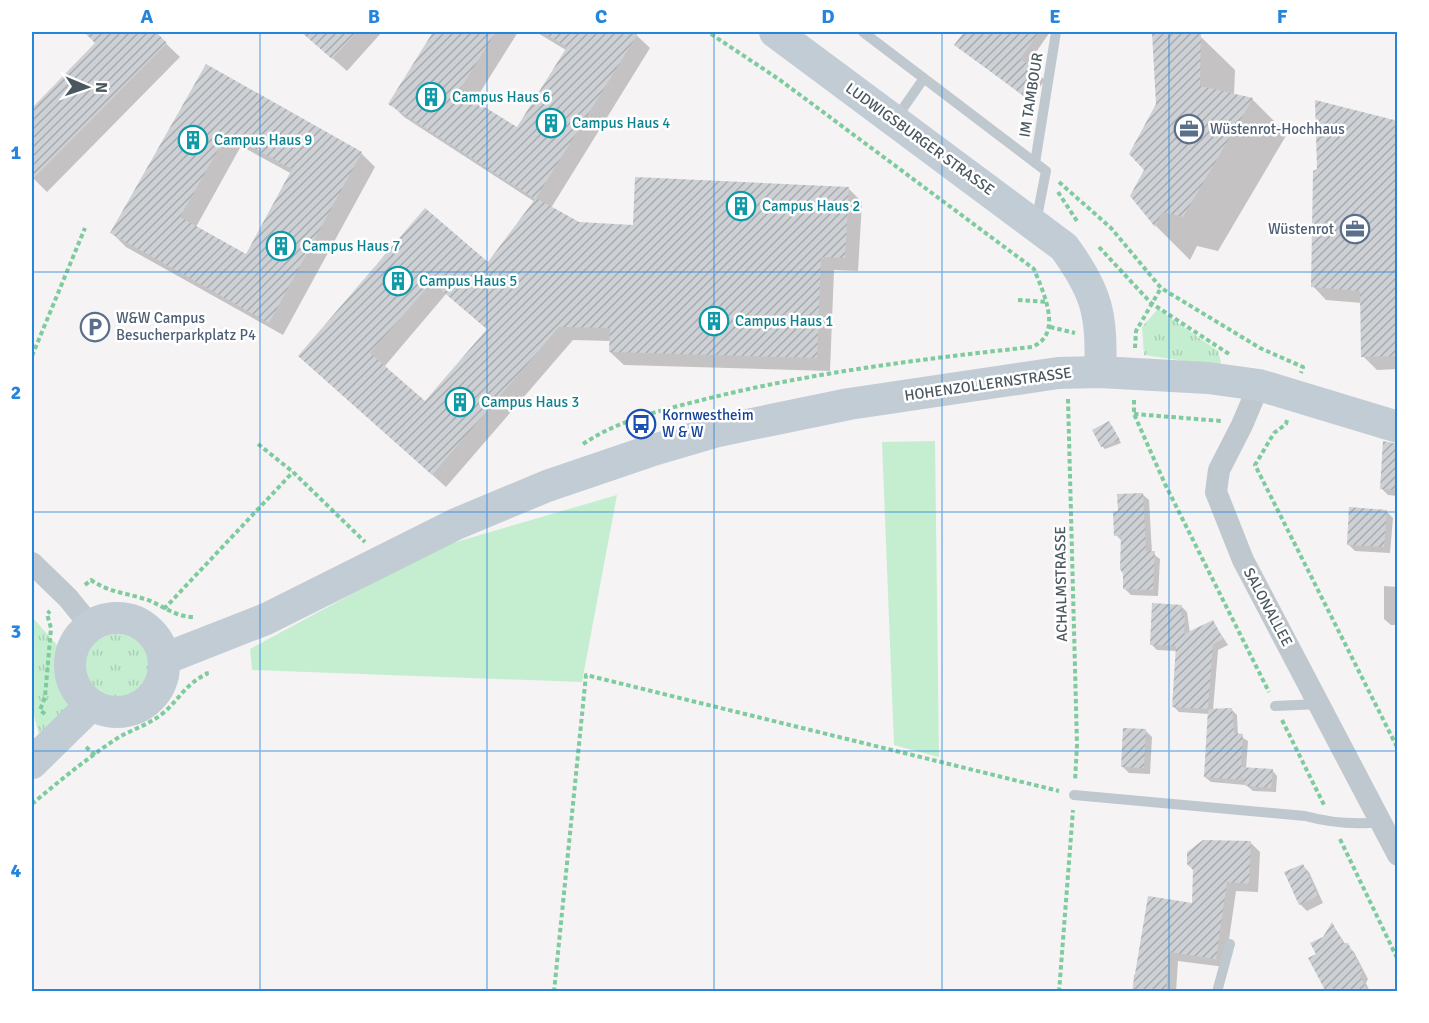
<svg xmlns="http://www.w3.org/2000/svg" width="1429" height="1023" font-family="Signika,sans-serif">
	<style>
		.grass { fill: url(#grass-tufts) }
		.garden { fill: #c5eed1 }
		.shadow { fill: #0003; fill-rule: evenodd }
		.building { fill: url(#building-hatch); fill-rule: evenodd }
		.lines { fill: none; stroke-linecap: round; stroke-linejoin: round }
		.path { stroke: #7ecb9e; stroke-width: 4; stroke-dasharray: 4.5 3; stroke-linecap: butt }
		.service { stroke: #bfc8ce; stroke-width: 10 }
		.minor { stroke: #bfc8ce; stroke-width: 22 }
		.secondary { stroke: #c2ccd5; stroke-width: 32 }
		.grid { fill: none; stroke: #2585dd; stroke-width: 1.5; stroke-opacity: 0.55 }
		.labels { text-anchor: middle; stroke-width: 5; stroke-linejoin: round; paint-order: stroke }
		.street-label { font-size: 15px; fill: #4b575f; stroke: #fff }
		.culture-label { font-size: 15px; fill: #0d838f; stroke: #fff; text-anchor: start }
		.service-label { font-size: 15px; fill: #4e5e75; stroke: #fff; text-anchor: start }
		.transit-label { font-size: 15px; fill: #164399; stroke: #fff; text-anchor: start }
		.neatline { fill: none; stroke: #2585dd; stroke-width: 2 }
		.grid-label { font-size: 20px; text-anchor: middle; font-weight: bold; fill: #2585dd }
	</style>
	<defs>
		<pattern id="grass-tufts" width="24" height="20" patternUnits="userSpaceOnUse" patternTransform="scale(1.5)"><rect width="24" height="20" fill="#c5eed1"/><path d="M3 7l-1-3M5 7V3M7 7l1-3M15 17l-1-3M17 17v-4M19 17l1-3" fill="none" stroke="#abceb6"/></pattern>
		<pattern id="building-hatch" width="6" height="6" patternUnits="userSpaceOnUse" patternTransform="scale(1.5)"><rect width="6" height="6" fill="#cdd0d4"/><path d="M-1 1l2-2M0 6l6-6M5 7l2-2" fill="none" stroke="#a8acaf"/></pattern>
	</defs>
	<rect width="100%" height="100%" fill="#f5f3f3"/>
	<path class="grass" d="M1158,309l60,42 3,11 -3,4 -74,-11 -2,-28z
		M32,617l28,31 9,64 -29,27 -8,-31z
		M85 666a32 32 0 1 1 64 0a32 32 0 1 1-64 0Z"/>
	<path class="garden" d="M935,441l4,316 -45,-12 -12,-303z
		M617,495l-35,187 -330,-12 -2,-21 189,-102z"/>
	<path class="shadow" d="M86,32h68l26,25 -133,135 -15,-15v-67l66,-67z
		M303,32h79l-35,39z
		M435,32h83l-44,70 44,27 48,-79 -30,-18h97l17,16 -99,160 28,16 55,2 214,-38 14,14 -4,69 -24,-1 -4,101 -206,-6 -14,-13 1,-11 -38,-1 -127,147 -132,-118 111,-159 63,54 47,-62 -131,-85 -14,-14zM446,294l42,36 -63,73 -41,-36z
		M966,32h84l-23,33 18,15 -15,21 -74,-56z
		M1158,32h31l11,4 35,34 -1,25 18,4 35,35 -69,117 -21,-5 -7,14 -34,-34 -25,-30 15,-26 12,-65 -5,-71z
		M207,66l154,87 14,14 -92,168 -157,-88 -14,-14zM241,146l51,28 -45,82 -51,-29z
		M1398,122v247l-21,1 -14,-14 -1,-53 -36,-3 -13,-14z
		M1112,426l9,17 -16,6 -3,-3z
		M1398,465v31l-10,-1 -7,-7z
		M1142,494l7,6 3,53 8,6 -2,37 -27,-1 -7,-7 -2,-47 -6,-6 4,-22z
		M1386,511l7,7 -3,35 -35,-2 -7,-7z
		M1384,586l14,1v38h-7l-7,-6z
		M1181,606l6,6 3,21 23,-11 15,23 -10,5 -5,60h19l5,5 1,20 10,6 -2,28 26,1 5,6 -1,16 -23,-1 -7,-6 -35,-3 -6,-5 4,-63 -30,-2 -6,-6 4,-55 -20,-1 -6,-6z
		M1146,731l6,6 -2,37 -21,-1 -7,-7z
		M1251,843l9,9 -2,40 -22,-1 -11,76 -47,-6 -2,31h-43l1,-17h4l56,-71z
		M1303,866l6,6 14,31 -16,8 -7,-7z
		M1332,924l14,21 8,7 14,27 -2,4 4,9h-42l-9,-37z"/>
	<path class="building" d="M84,32h72l11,11 -135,137v-72l63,-65z
		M301,32h56l-25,27z
		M433,32h63l-37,59 58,36 50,-80 -25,-15h97l-103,166 43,24 54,3 2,-48 214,10 -4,71 -24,-1 -4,101 -208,-6 1,-24 -51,-1 -127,148 -134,-119 127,-148 63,54 47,-63 -147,-95zM432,282l55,47 -62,72 -55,-48z
		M964,32h75l-19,27 19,13 -16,23 -69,-50z
		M1152,32l49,2 -1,52 53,12 -70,119 -21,-5 -7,15 -25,-31 14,-26 -15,-16 27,-50z
		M206,64l156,88 -93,171 -159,-90zM227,134l65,35 -46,85 -66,-37z
		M1315,100l83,21v235l-37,1 -1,-66 -49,-4 2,-116 4,-2z
		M1109,421l11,19 -19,7 -9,-17z
		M1383,441l15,3v46l-18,-1z
		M1143,493l3,58h9l-2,39 -30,-1v-15l-3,-5 1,-34 -7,1 -1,-24 5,-1 -1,-17z
		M1349,507l38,3 -3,37 -37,-2z
		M1152,603l30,2 -1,11h4l-1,18 29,-14 10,19 -10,5 -5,65 -36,-2 4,-61 -26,-1z
		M1232,708l2,25 9,1 -2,33 32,2 -2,19 -25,-2 -5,-10v4l-37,-3 4,-68z
		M1123,728l23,1 -2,39 -23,-1z
		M1203,840l48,1 -2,43 -22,-2 -11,77 -47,-7 -3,40h-34l16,-96 44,7 1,-33 -6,-6v-12z
		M1303,864l15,32 -19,9 -15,-33z
		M1332,922l11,21h5l15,29 -3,4 8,16h-42l-18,-34 8,-4 -6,-11 13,-6z"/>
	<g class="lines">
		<path class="path" d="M1059,182l52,46 50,60 99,60 43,19 -2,6
			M1058,192l19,29
			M1099,247l52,56 78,51
			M1018,300l29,2
			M1050,327l25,6
			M1135,348l1,-17 25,-43
			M32,356l53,-128
			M1068,399l9,346 -2,36
			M1134,400v14l31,70 104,208
			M1134,414l87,7
			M1287,420l-1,4 -12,9 -19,32 143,284
			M258,444l35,28 72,70
			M583,444c34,-23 75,-33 115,-43 109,-28 223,-42 334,-54 32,-13 11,-55 2,-78l-254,-189 -72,-48
			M85,585l6,-5c17,12 35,13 54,19 18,6 29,18 49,18
			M164,609l129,-137
			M45,714l-5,-4 5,-13 6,-69 -4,-14 3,-3
			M1282,720l42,85
			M86,747l9,8
			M32,804c26,-22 53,-44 81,-63 16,-11 34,-15 49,-27 17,-14 24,-31 45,-40l-1,-4
			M1340,839l58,121
			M554,992l32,-317 473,116
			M1059,992l14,-182"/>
		<path class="service" d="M863,32l183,139 -10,51
			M895,120l29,-42
			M1035,163l21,-131
			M1275,706l44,-2
			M1074,795l231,21c26,7 49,9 76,6
			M1217,992l13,-48"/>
		<path class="minor" d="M1259,385l-17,40 -23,45 -3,22 27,68 155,295
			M32,563l36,35 22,27"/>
		<path class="secondary" d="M775,32l289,215c33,45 39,69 36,125
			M70 665a47 47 0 1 1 94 0a47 47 0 1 1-94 0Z
			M164,659l102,-40 190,-95 91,-38 103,-35 68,-20 131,-27 209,-31 42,-1 108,6 51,7 139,42
			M32,763l59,-58"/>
	</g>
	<path class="grid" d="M260,32v960M487,32v960M714,32v960M942,32v960M1169,32v960M32,272h1366M32,512h1366M32,751h1366"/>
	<defs>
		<g id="building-ring" transform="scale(1.5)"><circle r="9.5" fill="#fff" stroke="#0f9aa8" stroke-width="1.5"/><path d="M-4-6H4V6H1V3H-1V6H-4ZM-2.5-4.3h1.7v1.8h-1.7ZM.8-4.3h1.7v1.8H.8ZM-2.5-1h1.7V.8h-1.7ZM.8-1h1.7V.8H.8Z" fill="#0f9aa8"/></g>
		<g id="office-ring" transform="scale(1.5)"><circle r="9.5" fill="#fff" stroke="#5c6f8a" stroke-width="1.5"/><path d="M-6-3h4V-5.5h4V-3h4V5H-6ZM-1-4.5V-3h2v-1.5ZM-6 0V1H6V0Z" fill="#5c6f8a"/></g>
		<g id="parking-ring" transform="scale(1.5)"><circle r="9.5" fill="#fff" stroke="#5c6f8a" stroke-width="1.5"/><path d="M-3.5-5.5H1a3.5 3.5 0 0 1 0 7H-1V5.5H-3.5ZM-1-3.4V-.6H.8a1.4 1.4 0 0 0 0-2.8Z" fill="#5c6f8a"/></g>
		<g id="bus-ring" transform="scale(1.5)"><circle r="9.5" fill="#fff" stroke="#1a4fb4" stroke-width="1.5"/><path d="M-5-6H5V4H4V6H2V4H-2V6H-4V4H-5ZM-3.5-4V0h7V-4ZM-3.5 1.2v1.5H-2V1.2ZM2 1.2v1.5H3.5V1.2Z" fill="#1a4fb4"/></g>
	</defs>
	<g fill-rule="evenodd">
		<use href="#building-ring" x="431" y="97"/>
		<use href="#building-ring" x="551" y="123"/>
		<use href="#office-ring" x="1189" y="129"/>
		<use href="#building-ring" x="193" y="140"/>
		<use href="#building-ring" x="741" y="206"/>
		<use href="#office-ring" x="1355" y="229"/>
		<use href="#building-ring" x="281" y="246"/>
		<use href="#building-ring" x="398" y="281"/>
		<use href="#building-ring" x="714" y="321"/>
		<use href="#parking-ring" x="95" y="327"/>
		<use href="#building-ring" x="460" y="402"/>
		<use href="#bus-ring" x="641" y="424"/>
	</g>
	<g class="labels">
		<g class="street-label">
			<text transform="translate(1031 95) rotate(-81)" y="5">IM TAMBOUR</text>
			<text transform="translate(920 139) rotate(36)" y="5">LUDWIGSBURGER STRASSE</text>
			<text transform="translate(988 384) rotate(-8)" y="5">HOHENZOLLERNSTRASSE</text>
			<text transform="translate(1061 584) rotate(-91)" y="5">ACHALMSTRASSE</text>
			<text transform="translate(1268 607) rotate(62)" y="5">SALONALLEE</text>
		</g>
		<g class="culture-label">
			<text x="452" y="102">Campus Haus 6</text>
			<text x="572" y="128">Campus Haus 4</text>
			<text x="214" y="145">Campus Haus 9</text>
			<text x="762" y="211">Campus Haus 2</text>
			<text x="302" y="251">Campus Haus 7</text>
			<text x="419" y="286">Campus Haus 5</text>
			<text x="735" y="326">Campus Haus 1</text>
			<text x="481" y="407">Campus Haus 3</text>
		</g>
		<g class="service-label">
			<text x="1210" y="134">Wüstenrot-Hochhaus</text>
			<text x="1334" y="234" text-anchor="end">Wüstenrot</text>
			<text x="116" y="323">W&amp;W Campus<tspan x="116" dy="17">Besucherparkplatz P4</tspan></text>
		</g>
		<g class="transit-label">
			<text x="662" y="420">Kornwestheim<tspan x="662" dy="17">W &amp; W</tspan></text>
		</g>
	</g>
	<rect width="1429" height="1023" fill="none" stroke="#ffffff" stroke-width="66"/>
	<g transform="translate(87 87) rotate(92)" stroke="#ffffff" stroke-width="4.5" paint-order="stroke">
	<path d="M0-4.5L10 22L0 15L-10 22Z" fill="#4b575f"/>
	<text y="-9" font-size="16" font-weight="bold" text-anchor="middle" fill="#4b575f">N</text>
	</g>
	<rect x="33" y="33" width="1363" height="957" class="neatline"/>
	<g class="grid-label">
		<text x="147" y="23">A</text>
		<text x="374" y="23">B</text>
		<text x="601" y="23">C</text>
		<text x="828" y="23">D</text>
		<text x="1055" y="23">E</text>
		<text x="1282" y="23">F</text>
		<text x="16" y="159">1</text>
		<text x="16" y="399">2</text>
		<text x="16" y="638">3</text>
		<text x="16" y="877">4</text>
	</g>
</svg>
